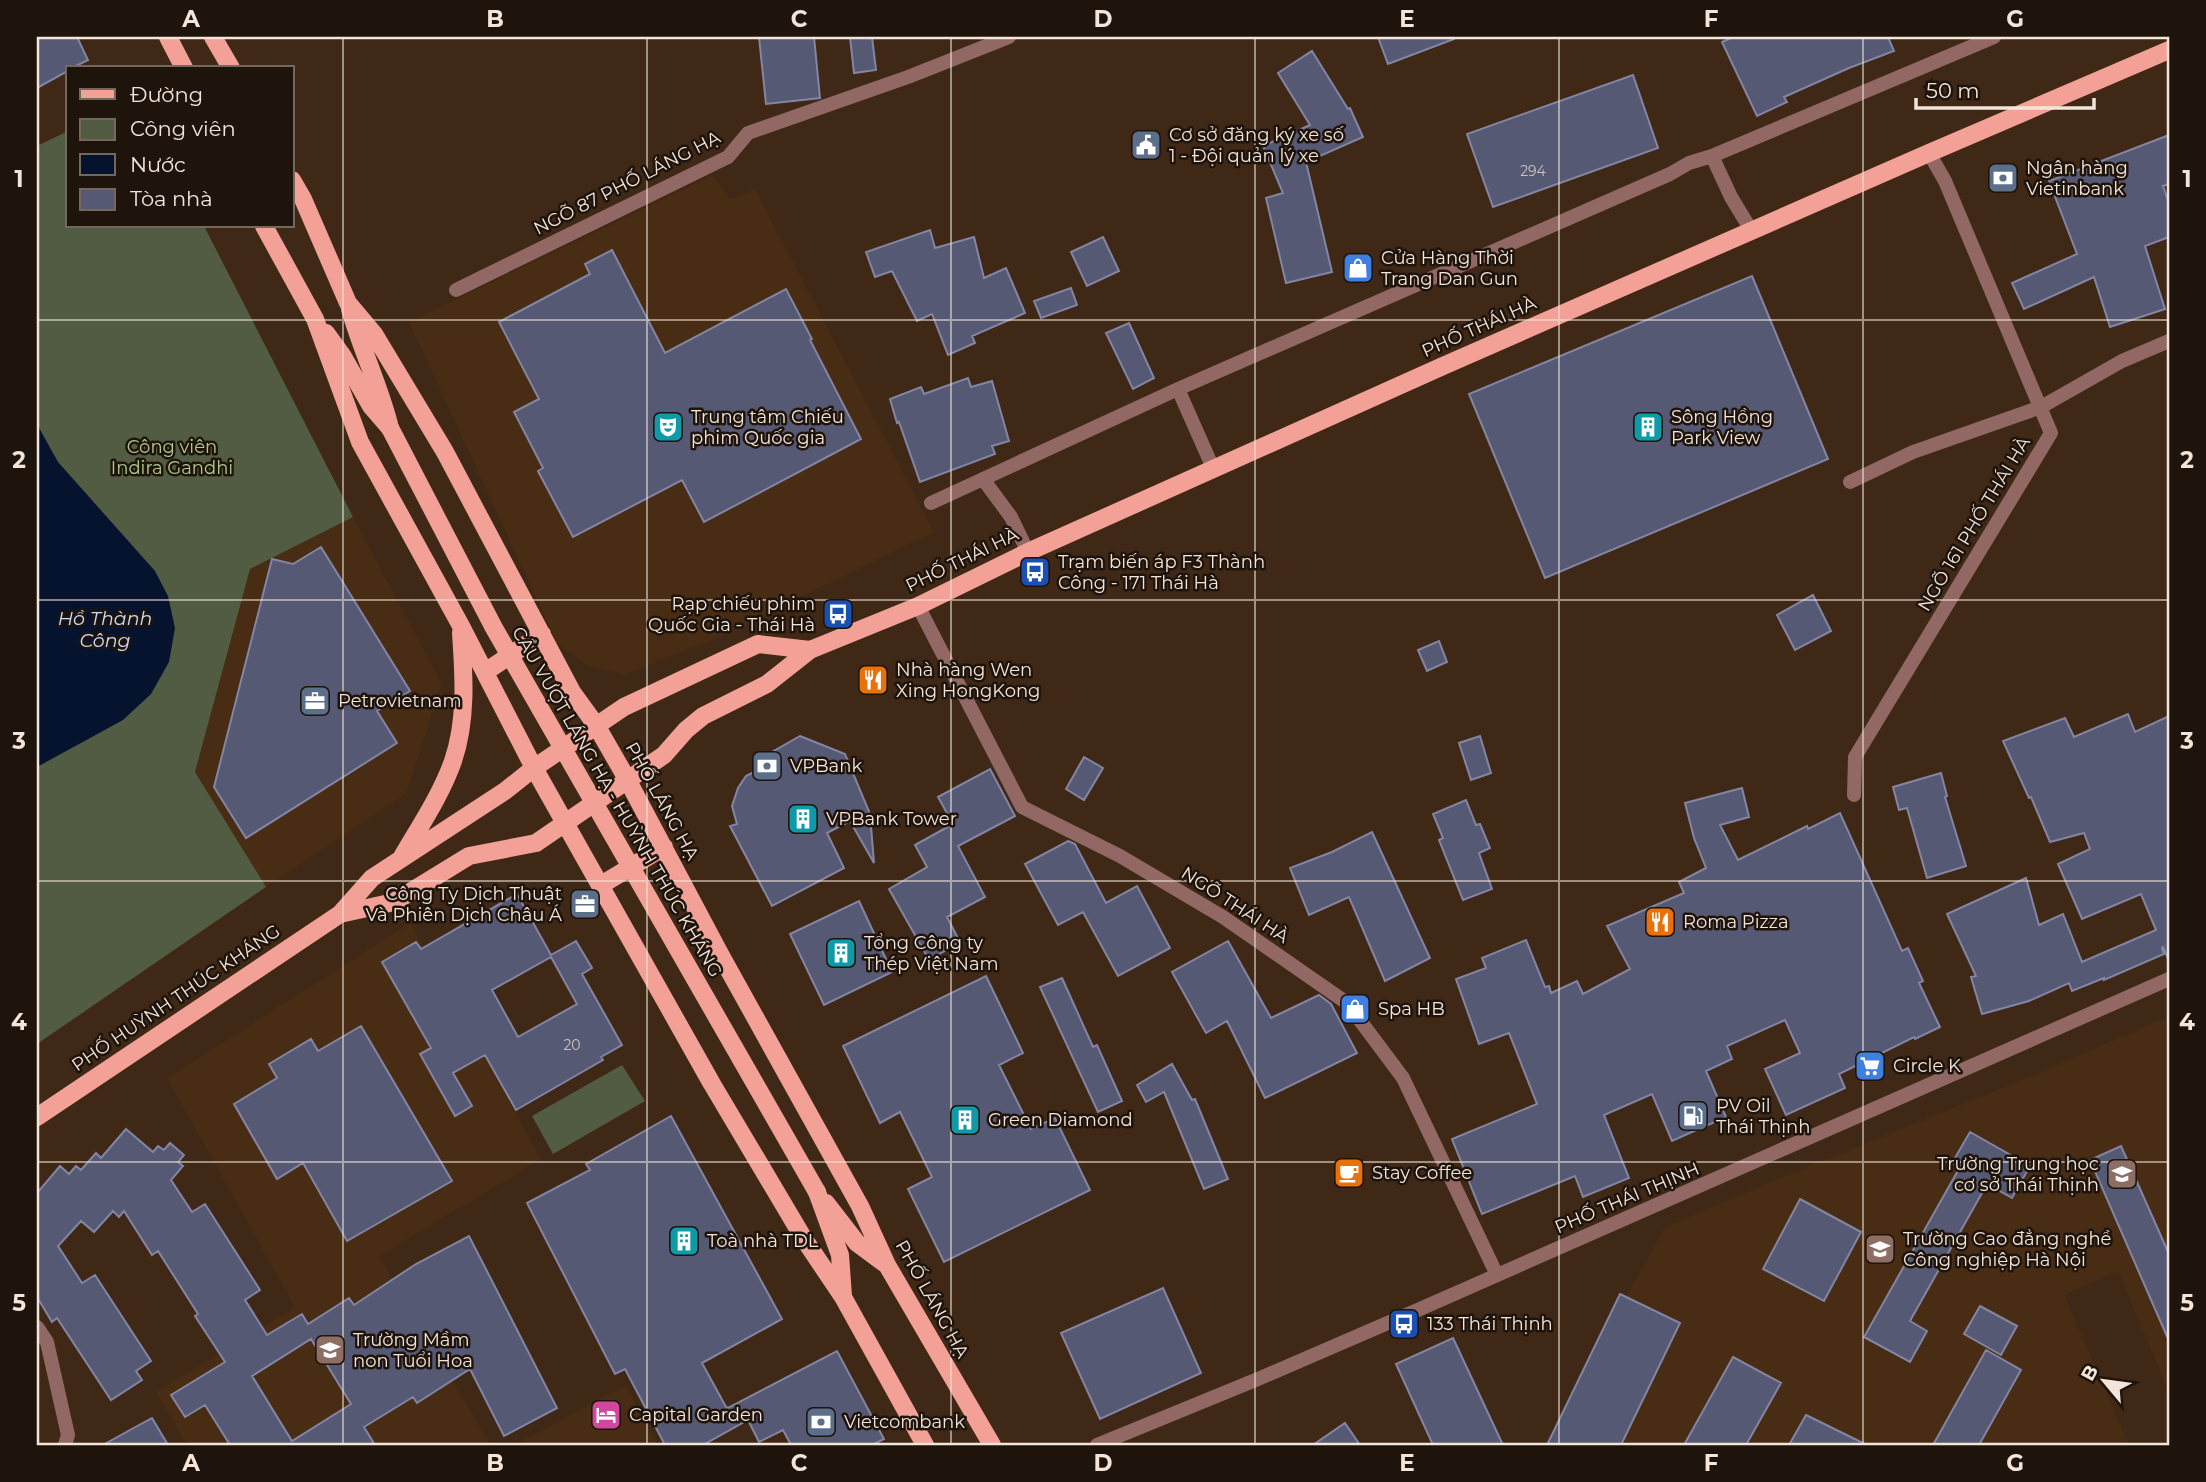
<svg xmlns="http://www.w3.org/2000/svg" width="2206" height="1482" font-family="Montserrat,sans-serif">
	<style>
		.built { fill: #482c14 }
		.green { fill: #525c43 }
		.water { fill: #05132e }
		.building { fill: #565974; stroke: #8385a3; stroke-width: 2; fill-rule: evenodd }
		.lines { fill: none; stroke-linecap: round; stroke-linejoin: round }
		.minor { stroke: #916863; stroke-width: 14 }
		.tertiary { stroke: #916863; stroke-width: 14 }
		.primary { stroke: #f3a096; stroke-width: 18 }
		.primary-bridge { stroke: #f3a096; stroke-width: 18 }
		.grid { fill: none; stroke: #f4e5da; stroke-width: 2; stroke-opacity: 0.55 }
		.labels { text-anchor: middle; stroke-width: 5; stroke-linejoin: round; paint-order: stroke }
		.number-label { font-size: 14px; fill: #ccc2c0 }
		.poi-label { font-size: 18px; fill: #f4e5da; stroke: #1e140c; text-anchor: start }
		.street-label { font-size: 18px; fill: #f4e5da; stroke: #1e140c }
		.park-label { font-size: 18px; fill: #b2cb8c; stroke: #1e140c }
		.water-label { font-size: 19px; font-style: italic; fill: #c7dbfe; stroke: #1e140c }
		.neatline { fill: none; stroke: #f4e5da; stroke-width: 2.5 }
		.grid-label { font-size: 23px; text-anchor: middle; font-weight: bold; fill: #f4e5da }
	</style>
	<rect width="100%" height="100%" fill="#3f2816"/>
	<path class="built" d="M713,175l17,24 25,-10 179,343 -219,107 -92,36 -37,-10 -29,-22 -148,-321z
		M353,517l89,167 -36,110 -140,93 -71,-115 55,-203z
		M410,923l131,236 -162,97 112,189h-304l-31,-53 139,-85 -128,-229z
		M2169,1016v377l-51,-122 -54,24 65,150h-585l121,-218 144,-61 221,-89z
		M626,1386l32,59h-143l110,-59z"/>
	<path class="green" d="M68,131v95h136l149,291 -103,52 -55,203 71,115 -229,157v-898z
		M622,1065l23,36 -92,53 -21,-38z"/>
	<path class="water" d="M37,424l21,38 97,109 13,25 7,32 -6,34 -18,32 -28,26 -86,47z"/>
	<path class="building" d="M37,37h40l11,23 -16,8h-4v3l-31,17z
		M759,37h55l6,61 -54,6z
		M850,37h22l4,33 -22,3z
		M1378,37h76v2l-66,25z
		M1733,37h155l6,14 -45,17 -65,29 3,5 -30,14 -35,-74z
		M1312,51l36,58 2,-1 13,29 -57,25 26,110 -46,11 -20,-85 17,-5 -20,-47 47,-21 -32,-52z
		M1633,75l25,73 -165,59 -26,-73z
		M2169,135v49l-6,2 6,17v34l-24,9 20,63 -55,18 -16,-50 -70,32 -12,-26 65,-29 -28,-73z
		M930,230l5,18 39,-11 10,41 22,-10 19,45 -53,23 3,7 -27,12 -16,-41 -15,7 -25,-50 -17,6 -9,-25z
		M1103,237l16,34 -32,15 -16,-34z
		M612,250l53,103 121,-64 26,50 -2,1 51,99 -157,83 -22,-42 -109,57 -35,-66 5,-3 -29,-56 25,-13 -40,-77 91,-48 -5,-10z
		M1752,276l76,183 -283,119 -76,-184z
		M1071,288l6,17 -36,13 -7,-17z
		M1129,323l25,55 -21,11 -27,-56z
		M968,378l3,9 21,-6 17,60 -17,5 3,8 -75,28 -21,-60 -2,1 -7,-24 31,-12 3,7z
		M321,547l89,144 -33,20 20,32 -151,95 -32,-51 58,-228 21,5z
		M1813,595l18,36 -36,19 -18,-35z
		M1439,641l8,21 -20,9 -9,-21z
		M2128,714l7,18 34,-16v245l-6,-14 -1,1 2,6 -60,26v-2l-32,13 -3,-8 -40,18 -47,13 -11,-37 5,-1 -29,-62 79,-36 13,47 24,-11 19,48 74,-32 -15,-36 -59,25 -24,-55 32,-15 -6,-16 -34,9 -19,-45 -2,1 -26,-57 62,-23 9,19z
		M800,736l45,18 25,60 4,49 -24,-42 -23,12 17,35 -72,38 -42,-80 7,-2 -5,-18 6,-18 8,-12 14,-7 -4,-8z
		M1480,736l11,37 -20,7 -12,-37z
		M1084,757l19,11 -19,32 -18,-11z
		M990,769l25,47 -57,30 27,51 -38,20 13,25 -31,18 -40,-71 38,-22 -12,-22 38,-21 -15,-27z
		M1941,773l6,23 -2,1 21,69 -39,12 -20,-70 -8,2 -6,-23z
		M1742,788l7,29 -29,8 18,35 69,-34 1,3 32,-16 62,138 6,-3 15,33 -4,2 21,44 -25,12 -1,-2 -75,37 6,14 -59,27 -21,-46 35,-16 -15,-33 -58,26 5,13 -26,12 20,46 -54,24 -20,-47 -48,21 25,63 -46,19 -8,-21 -93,38 -30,-75 85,-35 -28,-71 -30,11 -23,-65 30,-11 -4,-10 44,-18 19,47 4,-1 2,7 26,-12 6,13 47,-25 -23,-43 77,-33 -5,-11 27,-14 -12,-30 -9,-35z
		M1466,800l10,25 4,-1 10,24 -11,5 13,36 -29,11 -24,-60 4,-2 -10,-24z
		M1372,832l58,126 -45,23 -36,-84 -40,18 -19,-47 42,-16z
		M1068,841l7,3 31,59 31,-17 33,62 -52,28 -35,-64 -25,13 -33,-61z
		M517,894l34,61 25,-14 16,27 -10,6 40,71 -21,12 2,3 -87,50 -31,-55 -32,18 19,33 -17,10 -35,-62 11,-6 -49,-86 34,-20 5,7zM551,957l26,47 -59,33 -26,-47z
		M859,901l33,71 -68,33 -34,-71z
		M1228,941l43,77 48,-23 12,9 26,49 -92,45 -38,-77 -21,12 -34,-61z
		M986,976l37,77 -24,12 32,64 24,-11 35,72 -146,72 -36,-73 24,-12 -32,-65 -20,11 -37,-77z
		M1062,978l31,69 4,-2 25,56 -24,11 -58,-125z
		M361,1026l91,155 -105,60 -44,-78 -26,16 -43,-75 43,-26 -8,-14 42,-25 7,12z
		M1172,1064l20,36 3,-1 33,80 -24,10 -40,-97 -18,10 -9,-17z
		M671,1116l111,203 -80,44 24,44 2,1 109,-57 47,88 -12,6h-81l-8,-15 -24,12 -11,-22 -45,25h-38l-40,-76 -10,5 -88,-171 63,-33 -4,-6z
		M126,1129l27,23 5,-6 6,4 6,-7 14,12 -6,7 5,4 -12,14 21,32 13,-8 55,86 -15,10 22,35 35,-21 6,10 41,-26 5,7 62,-41 53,-28 88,172 -53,28 -34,-67 -53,34 -4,-6 -49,30 11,18h-145l-25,-40 -20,12 -14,-22 54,-33 -30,-46 3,-2 -40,-63 -6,4 -28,-44 -5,6 -6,-6 -19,21 -13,-11 -23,25 24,37 13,-8 56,86 -15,10 6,9 -31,20 -54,-82 -5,4 -15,-25v-104l23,-27 9,8 7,-8 5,4 15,-17 5,5zM311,1339l40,65 -59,37 -40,-65z
		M1970,1132l60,34 -18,32 -25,-14 -77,137 17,10 -17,31 -46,-25 96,-170 -8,-4z
		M2121,1146l48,108v87l-79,-181z
		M1800,1199l61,33 -37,69 -61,-32z
		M1163,1288l38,85 -101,46 -39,-86z
		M1620,1294l60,29 -59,122h-74z
		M1980,1306l37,20 -16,29 -37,-21z
		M1453,1338l50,107h-70l-37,-81z
		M1986,1350l35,20 -42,75h-46z
		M1733,1357l48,26 -35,62h-62z
		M1806,1415l61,30h-78z
		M152,1418l16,27h-65l36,-20z
		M1345,1423l15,22h-47z"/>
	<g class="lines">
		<path class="minor" d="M1712,156l19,41 20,33
			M456,290l272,-133 20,-24 160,-56 101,-40
			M1178,389l35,79
			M983,479l28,38 17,35
			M1850,482l63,-30 128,-45 81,-46 47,-20
			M931,503l247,-114 492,-215 19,-11 23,-7 282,-119
			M918,606l104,201 98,49 103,61 124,86 56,75 94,197
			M1854,795l1,-38 196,-324 -106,-252 -16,-28
			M37,1327l10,15 21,93 -3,10"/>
		<path class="tertiary" d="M1097,1445l161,-66 162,-70 749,-330"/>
		<path class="primary" d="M168,37l16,31
			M213,37l18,31
			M292,180l11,19 45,104 26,31 71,118 127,240 24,33 31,54 93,175 140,252 27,59 105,180
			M264,226l51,93 45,123 101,184 73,142 178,316 92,155 39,58 82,148
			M350,309c11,39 29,76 39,115
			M326,333l16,22 29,51 19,22
			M485,672l57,-38
			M402,857c18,-31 39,-62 51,-96 14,-41 11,-85 8,-128
			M601,885l63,-38
			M340,914l54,-12 75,-46 67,-13 128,-88 22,-25 17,-14 64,-32 43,-34 108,-44 110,-54 415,-186 486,-213 240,-103
			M37,1117l303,-203 32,-36 133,-87 29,-23 90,-61 134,-63 52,6
			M817,1192l23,63 3,41
			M826,1203l31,40 27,20"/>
		<path class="primary-bridge" d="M390,428l104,200 323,564"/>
	</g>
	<path class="grid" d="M343,37v1408M647,37v1408M951,37v1408M1255,37v1408M1559,37v1408M1863,37v1408M37,320h2132M37,600h2132M37,881h2132M37,1162h2132"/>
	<defs>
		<g id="civic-square" transform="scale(1.575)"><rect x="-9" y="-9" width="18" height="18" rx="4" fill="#5c6f8a" stroke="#1e140c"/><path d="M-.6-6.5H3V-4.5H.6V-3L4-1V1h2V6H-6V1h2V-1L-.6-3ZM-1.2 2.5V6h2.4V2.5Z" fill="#fff"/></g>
		<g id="bank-square" transform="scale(1.575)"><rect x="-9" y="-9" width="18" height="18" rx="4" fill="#5c6f8a" stroke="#1e140c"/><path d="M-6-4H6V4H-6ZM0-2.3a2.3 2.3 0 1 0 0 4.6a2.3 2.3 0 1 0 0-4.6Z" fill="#fff"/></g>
		<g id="shop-square" transform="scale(1.575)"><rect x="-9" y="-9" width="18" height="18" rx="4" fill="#3f7fe0" stroke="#1e140c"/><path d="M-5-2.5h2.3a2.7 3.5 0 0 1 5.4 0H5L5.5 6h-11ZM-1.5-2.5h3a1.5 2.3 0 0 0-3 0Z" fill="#fff"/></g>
		<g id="theatre-square" transform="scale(1.575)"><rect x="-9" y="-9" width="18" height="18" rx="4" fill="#0f9aa8" stroke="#1e140c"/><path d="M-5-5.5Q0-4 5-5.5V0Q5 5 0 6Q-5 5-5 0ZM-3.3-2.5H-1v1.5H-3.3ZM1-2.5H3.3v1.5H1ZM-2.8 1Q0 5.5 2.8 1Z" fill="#fff"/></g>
		<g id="building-square" transform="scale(1.575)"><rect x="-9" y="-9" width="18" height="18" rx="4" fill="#0f9aa8" stroke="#1e140c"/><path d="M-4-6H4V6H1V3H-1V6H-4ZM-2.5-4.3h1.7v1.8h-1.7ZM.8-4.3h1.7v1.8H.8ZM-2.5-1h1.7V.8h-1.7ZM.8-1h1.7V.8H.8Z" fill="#fff"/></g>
		<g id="bus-square" transform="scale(1.575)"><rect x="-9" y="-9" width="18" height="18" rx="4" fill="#1a4fb4" stroke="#1e140c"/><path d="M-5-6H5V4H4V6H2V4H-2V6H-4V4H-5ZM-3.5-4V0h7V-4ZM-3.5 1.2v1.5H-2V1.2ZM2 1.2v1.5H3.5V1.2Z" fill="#fff"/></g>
		<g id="restaurant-square" transform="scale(1.575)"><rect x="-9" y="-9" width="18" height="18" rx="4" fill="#e8710a" stroke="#1e140c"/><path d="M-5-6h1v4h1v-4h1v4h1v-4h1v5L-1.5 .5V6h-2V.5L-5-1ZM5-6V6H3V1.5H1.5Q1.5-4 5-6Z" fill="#fff"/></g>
		<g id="office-square" transform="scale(1.575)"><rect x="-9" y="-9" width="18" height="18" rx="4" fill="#5c6f8a" stroke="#1e140c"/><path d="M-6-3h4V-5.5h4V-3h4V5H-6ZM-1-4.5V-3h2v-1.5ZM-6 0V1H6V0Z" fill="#fff"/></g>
		<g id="supermarket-square" transform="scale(1.575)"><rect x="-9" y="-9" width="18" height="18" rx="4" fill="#3f7fe0" stroke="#1e140c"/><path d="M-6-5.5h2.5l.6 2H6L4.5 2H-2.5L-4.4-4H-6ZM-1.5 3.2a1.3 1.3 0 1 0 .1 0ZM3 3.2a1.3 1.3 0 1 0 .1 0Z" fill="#fff"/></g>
		<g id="fuel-square" transform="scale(1.575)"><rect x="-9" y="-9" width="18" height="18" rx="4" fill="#5c6f8a" stroke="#1e140c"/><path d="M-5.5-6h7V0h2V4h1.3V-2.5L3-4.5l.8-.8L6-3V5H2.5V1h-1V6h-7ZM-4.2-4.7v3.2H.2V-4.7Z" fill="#fff"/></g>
		<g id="cafe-square" transform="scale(1.575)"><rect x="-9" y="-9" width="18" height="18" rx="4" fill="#e8710a" stroke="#1e140c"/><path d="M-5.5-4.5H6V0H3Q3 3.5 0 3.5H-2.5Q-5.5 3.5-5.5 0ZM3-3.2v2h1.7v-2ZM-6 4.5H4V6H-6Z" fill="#fff"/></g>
		<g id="school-square" transform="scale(1.575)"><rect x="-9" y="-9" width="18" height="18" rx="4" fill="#8d6e63" stroke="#1e140c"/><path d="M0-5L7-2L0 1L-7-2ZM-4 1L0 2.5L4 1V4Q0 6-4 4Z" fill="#fff"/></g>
		<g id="university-square" transform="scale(1.575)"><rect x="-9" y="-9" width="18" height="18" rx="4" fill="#8d6e63" stroke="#1e140c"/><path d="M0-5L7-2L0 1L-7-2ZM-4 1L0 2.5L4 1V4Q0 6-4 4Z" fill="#fff"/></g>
		<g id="hotel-square" transform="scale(1.575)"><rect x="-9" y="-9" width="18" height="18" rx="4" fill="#d1479c" stroke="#1e140c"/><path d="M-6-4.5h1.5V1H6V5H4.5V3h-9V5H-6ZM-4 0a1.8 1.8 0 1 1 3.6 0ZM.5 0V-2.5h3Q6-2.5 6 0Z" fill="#fff"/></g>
	</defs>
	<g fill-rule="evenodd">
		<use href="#civic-square" x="1146" y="145"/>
		<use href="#bank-square" x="2003" y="178"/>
		<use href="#shop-square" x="1358" y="268"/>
		<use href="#theatre-square" x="668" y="427"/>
		<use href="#building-square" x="1648" y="427"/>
		<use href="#bus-square" x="1035" y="572"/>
		<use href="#bus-square" x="838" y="614"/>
		<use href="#restaurant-square" x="873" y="680"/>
		<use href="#office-square" x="315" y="701"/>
		<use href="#bank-square" x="767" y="766"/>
		<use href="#building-square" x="803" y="819"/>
		<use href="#office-square" x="585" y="904"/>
		<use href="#restaurant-square" x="1660" y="922"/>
		<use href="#building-square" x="841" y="953"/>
		<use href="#shop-square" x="1355" y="1009"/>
		<use href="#supermarket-square" x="1870" y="1066"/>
		<use href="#fuel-square" x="1693" y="1116"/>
		<use href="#building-square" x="965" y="1120"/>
		<use href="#cafe-square" x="1349" y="1173"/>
		<use href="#school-square" x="2122" y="1174"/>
		<use href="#building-square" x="684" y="1241"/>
		<use href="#university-square" x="1880" y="1249"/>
		<use href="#bus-square" x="1404" y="1324"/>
		<use href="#school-square" x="330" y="1350"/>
		<use href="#hotel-square" x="606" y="1415"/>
		<use href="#bank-square" x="821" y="1422"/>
	</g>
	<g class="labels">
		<g class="number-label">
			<text x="1533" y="176">294</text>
			<text x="572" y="1050">20</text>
		</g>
		<g class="poi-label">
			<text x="1169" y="141">Cơ sở đăng ký xe số<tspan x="1169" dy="21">1 - Đội quản lý xe</tspan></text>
			<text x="2026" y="174">Ngân hàng<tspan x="2026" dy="21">Vietinbank</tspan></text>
			<text x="1381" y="264">Cửa Hàng Thời<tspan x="1381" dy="21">Trang Dan Gun</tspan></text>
			<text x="691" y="423">Trung tâm Chiếu<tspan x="691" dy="21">phim Quốc gia</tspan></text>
			<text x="1671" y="423">Sông Hồng<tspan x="1671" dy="21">Park View</tspan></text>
			<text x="1058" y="568">Trạm biến áp F3 Thành<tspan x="1058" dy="21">Công - 171 Thái Hà</tspan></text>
			<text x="815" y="610" text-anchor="end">Rạp chiếu phim<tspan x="815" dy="21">Quốc Gia - Thái Hà</tspan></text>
			<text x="896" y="676">Nhà hàng Wen<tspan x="896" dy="21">Xing HongKong</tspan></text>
			<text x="338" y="707">Petrovietnam</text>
			<text x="790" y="772">VPBank</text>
			<text x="826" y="825">VPBank Tower</text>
			<text x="562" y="900" text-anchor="end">Công Ty Dịch Thuật<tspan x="562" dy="21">Và Phiên Dịch Châu Á</tspan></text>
			<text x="1683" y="928">Roma Pizza</text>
			<text x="864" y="949">Tổng Công ty<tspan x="864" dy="21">Thép Việt Nam</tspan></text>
			<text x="1378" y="1015">Spa HB</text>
			<text x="1893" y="1072">Circle K</text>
			<text x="1716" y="1112">PV Oil<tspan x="1716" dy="21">Thái Thịnh</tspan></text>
			<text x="988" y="1126">Green Diamond</text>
			<text x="2099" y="1170" text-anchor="end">Trường Trung học<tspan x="2099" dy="21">cơ sở Thái Thịnh</tspan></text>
			<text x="1372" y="1179">Stay Coffee</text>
			<text x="1903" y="1245">Trường Cao đẳng nghề<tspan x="1903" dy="21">Công nghiệp Hà Nội</tspan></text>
			<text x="707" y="1247">Toà nhà TDL</text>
			<text x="1427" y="1330">133 Thái Thịnh</text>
			<text x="353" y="1346">Trường Mầm<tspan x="353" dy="21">non Tuổi Hoa</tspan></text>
			<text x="629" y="1421">Capital Garden</text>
			<text x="844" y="1428">Vietcombank</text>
		</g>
		<g class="street-label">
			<text transform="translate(627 183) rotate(-27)" y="6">NGÕ 87 PHỐ LÁNG HẠ</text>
			<text transform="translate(1479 327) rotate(-24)" y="6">PHỐ THÁI HÀ</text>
			<text transform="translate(1974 524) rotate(-59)" y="6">NGÕ 161 PHỐ THÁI HÀ</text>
			<text transform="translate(962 560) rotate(-26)" y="6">PHỐ THÁI HÀ</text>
			<text transform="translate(662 801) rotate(61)" y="6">PHỐ LÁNG HẠ</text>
			<text transform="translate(617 802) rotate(60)" y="6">CẦU VƯỢT LÁNG HẠ - HUỲNH THÚC KHÁNG</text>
			<text transform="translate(1235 905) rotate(33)" y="6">NGÕ THÁI HÀ</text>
			<text transform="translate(176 998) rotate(-34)" y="6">PHỐ HUỲNH THÚC KHÁNG</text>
			<text transform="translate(1627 1198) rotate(-23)" y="6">PHỐ THÁI THỊNH</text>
			<text transform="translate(932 1299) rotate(61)" y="6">PHỐ LÁNG HẠ</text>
		</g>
		<g class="park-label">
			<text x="172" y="453">Công viên<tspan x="172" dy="21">Indira Gandhi</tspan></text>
		</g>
		<g class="water-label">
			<text x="105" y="625">Hồ Thành<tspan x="105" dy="22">Công</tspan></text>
		</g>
	</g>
	<rect width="2206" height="1482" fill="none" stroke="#1e140c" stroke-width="77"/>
	<rect x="66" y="66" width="228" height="161" fill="#1e140c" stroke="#74685e" stroke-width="2"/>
	<rect x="80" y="89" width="35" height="10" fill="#f3a096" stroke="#74685e" stroke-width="2"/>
	<text x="130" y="102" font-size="21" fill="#f4e5da">Đường</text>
	<rect x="80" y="119" width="35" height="21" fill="#525c43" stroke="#74685e" stroke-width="2"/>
	<text x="130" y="136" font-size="21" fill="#f4e5da">Công viên</text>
	<rect x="80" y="154" width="35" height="21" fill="#05132e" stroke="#74685e" stroke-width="2"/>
	<text x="130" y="172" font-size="21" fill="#f4e5da">Nước</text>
	<rect x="80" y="189" width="35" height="21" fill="#565974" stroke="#74685e" stroke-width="2"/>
	<text x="130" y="206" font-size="21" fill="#f4e5da">Tòa nhà</text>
	<g transform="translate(2104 1381) rotate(299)" stroke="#1e140c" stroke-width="5" paint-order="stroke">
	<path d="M0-5L12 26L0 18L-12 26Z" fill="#f4e5da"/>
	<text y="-10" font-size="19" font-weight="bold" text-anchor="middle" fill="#f4e5da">B</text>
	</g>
	<path d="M1916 98v10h178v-10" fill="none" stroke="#f4e5da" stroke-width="3.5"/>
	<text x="1926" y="98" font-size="21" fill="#f4e5da" stroke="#1e140c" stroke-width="5" paint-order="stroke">50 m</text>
	<rect x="38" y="38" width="2130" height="1406" class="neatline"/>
	<g class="grid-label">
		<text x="191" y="27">A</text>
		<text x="495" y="27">B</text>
		<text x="799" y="27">C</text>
		<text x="1103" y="27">D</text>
		<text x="1407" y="27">E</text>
		<text x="1711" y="27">F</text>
		<text x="2015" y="27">G</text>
		<text x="19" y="187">1</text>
		<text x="2187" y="187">1</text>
		<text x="19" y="468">2</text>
		<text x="2187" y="468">2</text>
		<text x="19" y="749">3</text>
		<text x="2187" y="749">3</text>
		<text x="19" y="1030">4</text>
		<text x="2187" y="1030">4</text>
		<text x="19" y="1311">5</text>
		<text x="2187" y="1311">5</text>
		<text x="191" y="1471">A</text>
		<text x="495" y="1471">B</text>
		<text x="799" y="1471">C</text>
		<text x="1103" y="1471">D</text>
		<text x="1407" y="1471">E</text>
		<text x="1711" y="1471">F</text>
		<text x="2015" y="1471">G</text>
	</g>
</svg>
